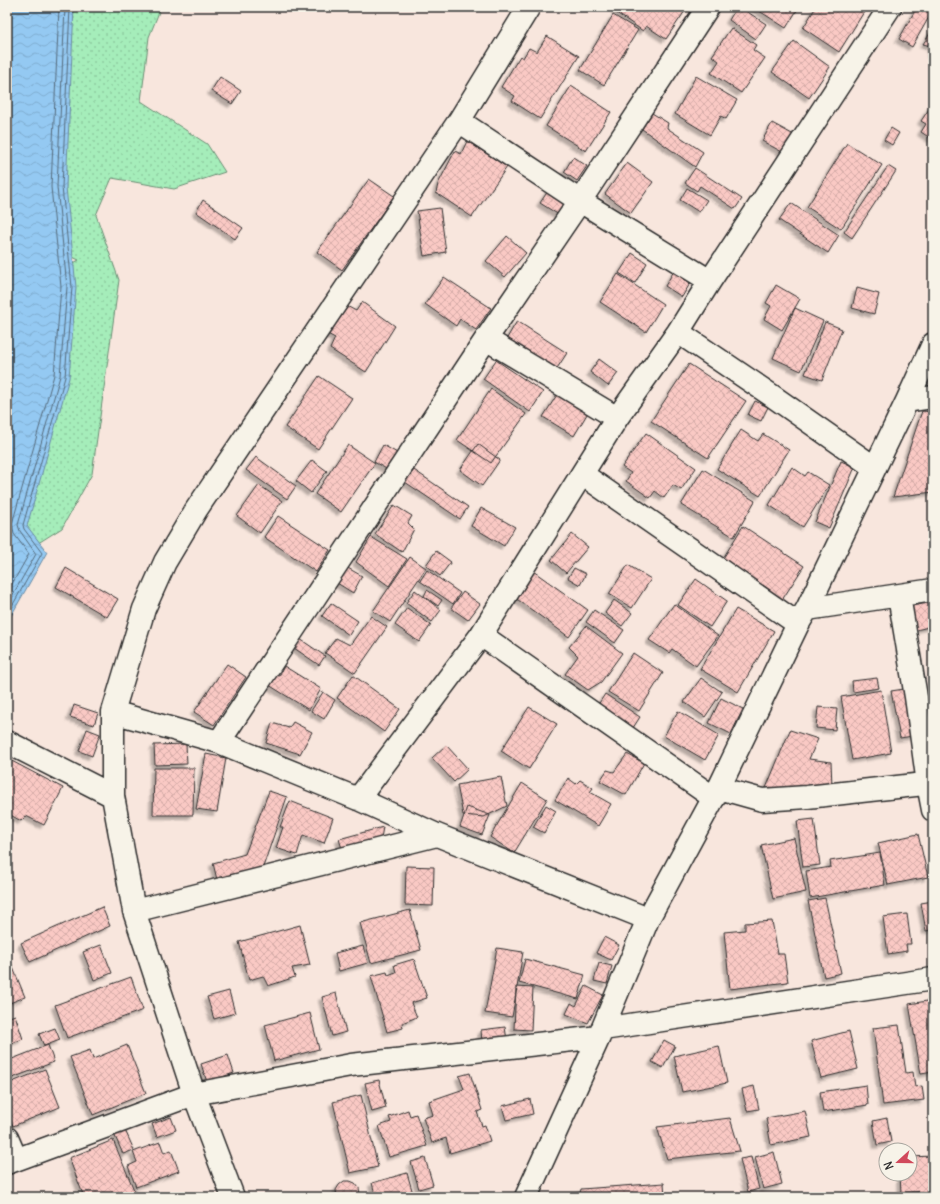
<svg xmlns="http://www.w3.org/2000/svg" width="940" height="1204" font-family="Delius,sans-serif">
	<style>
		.grass { fill: url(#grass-dots); stroke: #688c72 }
		.water { fill: url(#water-waves); stroke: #6a8aa2 }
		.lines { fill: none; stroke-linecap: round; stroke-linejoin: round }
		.shore { stroke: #556a7b; stroke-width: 1 }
		.building { fill: url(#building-cross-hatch); stroke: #2b2b2b; filter: url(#shadow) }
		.minor-casing { stroke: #2b2b2b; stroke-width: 25 }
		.minor { stroke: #f7f3e8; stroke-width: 22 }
	</style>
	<defs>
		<pattern id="grass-dots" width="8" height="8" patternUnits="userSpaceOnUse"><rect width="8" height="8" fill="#a5edba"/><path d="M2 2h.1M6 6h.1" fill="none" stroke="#8ecba0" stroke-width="1.8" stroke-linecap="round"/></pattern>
		<pattern id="water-waves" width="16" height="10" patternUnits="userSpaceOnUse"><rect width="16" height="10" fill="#94c9f2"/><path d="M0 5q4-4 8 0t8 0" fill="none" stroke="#80add0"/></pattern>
		<pattern id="building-cross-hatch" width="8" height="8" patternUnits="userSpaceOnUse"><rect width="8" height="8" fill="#fac9c4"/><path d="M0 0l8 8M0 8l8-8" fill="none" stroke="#d6ada9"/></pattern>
		<filter id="shadow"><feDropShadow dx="-3.5" dy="3.5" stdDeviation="1" flood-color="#0004"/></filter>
	</defs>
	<rect width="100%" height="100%" fill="#f8e6dd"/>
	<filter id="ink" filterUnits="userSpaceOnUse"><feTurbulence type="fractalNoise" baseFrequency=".025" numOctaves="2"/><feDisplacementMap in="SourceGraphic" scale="8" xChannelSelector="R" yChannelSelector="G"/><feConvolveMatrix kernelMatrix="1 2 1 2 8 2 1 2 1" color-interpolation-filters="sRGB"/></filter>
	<g filter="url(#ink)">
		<path class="grass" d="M65,7h96l-12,30 -8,64 66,43 18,28 -51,17 -62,-11 -16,37 23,65 -27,194 -30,54 -30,19 -24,-19 52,-154 11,-18 -15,-42 -15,-33 38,-21 -24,-11z"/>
		<path class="water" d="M7,7h67l-8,180 10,100 -7,91 -42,148 20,26 -40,71z"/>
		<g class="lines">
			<path class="shore" d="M7,593l22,-39 -15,-20 -2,-10 42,-149 7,-88 -10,-100 8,-180
				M7,605l29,-51 -16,-23 -2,-6 42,-149 7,-89 -10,-100 8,-180
				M7,615l35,-62 -18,-24 -1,-4 42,-148 7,-90 -10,-100 8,-180"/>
		</g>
		<path class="building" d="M618,7h68l1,1 -21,31 -20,-13 -3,5 -28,-19z
			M737,7h3l26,17 -10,15 -27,-19z
			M753,7h46l-13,21z
			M816,7h51l-28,45 -36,-24z
			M917,7h16v3l-21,37 -13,-8z
			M613,15l25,15 -34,55 -24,-15z
			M731,28l25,17 -3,5 12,8 -24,35 -30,-20 8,-12 -7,-5z
			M933,29v26l-2,-1v-8l-8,-2z
			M547,36l32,20 -39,63 -28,-18 3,-5 -14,-9 19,-31 3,2 6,-10 8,4z
			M794,41l36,26 -21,31 -37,-26z
			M696,76l41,24 -11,19 -5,-3 -11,19 -35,-21z
			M220,77l21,14 -9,13 -21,-13z
			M571,86l40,26 -25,39 -40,-25z
			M933,103v37l-12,-8 5,-8 -5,-3z
			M652,113l16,10 -1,5 36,24 -8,15 -53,-38z
			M772,123l22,12 -10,18 -22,-12z
			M891,128l8,5 -7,12 -8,-5z
			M467,141l40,26 -35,50 -36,-24 2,-9 17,-33 6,3z
			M847,143l35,22 -41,64 -34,-22z
			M573,157l14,9 -10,15 -13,-9z
			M627,163l26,19 -22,31 -26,-19z
			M888,166l8,5 -44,67 -8,-6z
			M695,168l47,31 -7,10 -35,-23 -3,5 -12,-8z
			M369,179l25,17 -52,74 -25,-18z
			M550,188l18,12 -9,15 -19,-12z
			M687,188l20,12 -8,12 -19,-12z
			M203,200l40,28 -8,11 -39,-27z
			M791,203l48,32 -11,18 -49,-33z
			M440,208l6,44 -22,4 -7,-45z
			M507,236l19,17 -21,24 -19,-16z
			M632,253l15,10 -12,20 -16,-10z
			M674,271l17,11 -9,15 -17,-11z
			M618,274l45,30 -17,28 -46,-30z
			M444,277l47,31 -15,22 -16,-11 -4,7 -31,-22z
			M776,285l24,14 -18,31 -18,-11 7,-13 -5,-3z
			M857,288l22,6 -5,20 -22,-6z
			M362,302l33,24 -29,46 -36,-23 5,-11 -11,-6 19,-28 13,7z
			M795,308l28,13 -22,50 -28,-13z
			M517,321l50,32 -15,23 -49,-31z
			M825,322l17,7 -20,51 -17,-6z
			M599,359l19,14 -10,13 -18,-14z
			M496,360l47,32 -13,20 -47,-33z
			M689,364l57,37 -38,57 -57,-37z
			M319,376l33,22 -34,51 -33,-22z
			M491,389l35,25 -35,49 -34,-23z
			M560,390l30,19 -16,27 -31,-19z
			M755,401l13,6 -7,14 -13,-6z
			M922,411l11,1v80l-40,5z
			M741,430l17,11 5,-7 26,16 -29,46 -43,-27z
			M646,433l50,35 -15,22 -8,-5 -9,13 -9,-7 -5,7 -24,-17 5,-8 -9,-6z
			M478,444l22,16 -18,26 -22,-16z
			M348,445l27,18 -34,49 -26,-18z
			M383,445l16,9 -9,17 -16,-9z
			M256,457l40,29 -9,13 -41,-29z
			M312,460l15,11 -16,22 -15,-12z
			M841,461l14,6 -26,61 -14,-6z
			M792,467l13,9 3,-4 21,13 -26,42 -34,-22z
			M703,469l52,32 -21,36 -53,-32z
			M414,470l54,37 -8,12 -55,-37z
			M259,485l23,16 -22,32 -23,-17z
			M394,505l18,11 -4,7 6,6 -12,23 -27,-18z
			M481,508l34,19 -11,19 -33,-20z
			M278,516l52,34 -14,22 -52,-35z
			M743,526l61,40 -22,34 -60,-40z
			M572,534l16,13 -22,26 -15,-13z
			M371,537l36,22 -18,27 -33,-24z
			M436,551l15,11 -11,14 -14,-11z
			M410,557l16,11 -36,54 -17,-11z
			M628,565l23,14 -19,29 -23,-14z
			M346,567l16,9 -9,17 -16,-10z
			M66,568l52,31 -11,18 -51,-30z
			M574,568l12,6 -6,11 -12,-7z
			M427,570l33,23 -7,11 -33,-23z
			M533,571l55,39 -19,27 -55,-40z
			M696,579l31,22 -17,26 -32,-22z
			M415,590l26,20 -9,12 -26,-19z
			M427,590l15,10 -4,6 -14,-10z
			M463,592l17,12 -12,16 -17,-12z
			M614,600l18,13 -10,13 -17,-13z
			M933,602v24l-17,4 -4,-24z
			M331,603l27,18 -9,14 -27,-19z
			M674,604l44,32 -22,30 -24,-17 -3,4 -20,-13z
			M407,608l24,17 -12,17 -24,-17z
			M736,609l38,22 -36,61 -38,-23z
			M594,610l30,20 -9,13 -29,-21z
			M371,616l16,11 -32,46 -30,-20 11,-15 14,7z
			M586,626l36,27 -21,29 -13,8 -23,-16 13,-18 -9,-9z
			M300,639l25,17 -6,9 -25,-17z
			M633,653l30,20 -24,38 -31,-19z
			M227,664l19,13 -32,48 -20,-13z
			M284,666l37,23 -12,21 -40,-25 7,-10 3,1z
			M353,675l47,34 -16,23 -47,-34z
			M701,678l21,14 -17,25 -21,-15z
			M877,678l2,10 -26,4 -1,-11z
			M904,689l9,47 -13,2 -9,-47z
			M881,690l10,63 -39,7 -11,-63z
			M323,692l12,8 -11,19 -13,-8z
			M605,694l35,23 -11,17 -35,-23z
			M721,698l22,11 -12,25 -22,-11z
			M74,705l24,8 -4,12 -24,-8z
			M529,707l28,17 -28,45 -28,-18z
			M818,707l19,2 -2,21 -19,-2z
			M678,711l41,24 -14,25 -41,-24z
			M293,722l19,10 -12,22 -34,-11 6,-20 17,5z
			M87,729l13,5 -8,22 -13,-5z
			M790,730l28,9 -9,20 22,3 1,24 -68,7z
			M186,744l1,20 -32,1 -1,-20z
			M446,745l22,24 -14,13 -22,-24z
			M206,754l20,4 -9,54 -21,-3z
			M627,754l17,9 -18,32 -26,-14 7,-11 7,2z
			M8,759l55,29 -19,37 -18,-9 -5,5 -14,-8v-51z
			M154,768h40l-1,47h-40z
			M501,777l6,29 -23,11 -21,-2 -6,-30z
			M568,778l8,6 4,-4 13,8 -3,4 21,12 -13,22 -43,-26z
			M522,783l25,16 -33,54 -24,-16z
			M269,791l18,6 -25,73 -44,14 -5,-21 32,-9z
			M290,801l43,17 -9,25 -21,-8 -6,20 -21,-7 7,-21h-3z
			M546,805l10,6 -12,22 -11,-6z
			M467,807l23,8 -8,20 -22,-8z
			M814,819l6,46 -17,2 -6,-46z
			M383,827l-3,17 -36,11 -5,-16z
			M918,834l10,43 -40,8 -10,-42z
			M794,838l12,54 -33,7 -12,-54z
			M880,853l5,32 -75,13 -4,-27 25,-4 -1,-6z
			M406,866l28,1 -1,39 -28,-1z
			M825,898l16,75 -17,4 -16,-76z
			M933,901v28l-7,2 -5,-28z
			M102,907l8,19 -80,36 -9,-19z
			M410,910l11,40 -50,13 -11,-40z
			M907,914l4,30h-5l1,7 -19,3 -5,-37z
			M772,921l6,33h6l4,28 -58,7 -6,-57 21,-2v-7z
			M300,925l10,40 -18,3 3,9 -27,9 -5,-10 -14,4 -10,-38z
			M604,937l15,8 -8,15 -15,-7z
			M101,945l11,28 -18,7 -11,-28z
			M363,946l5,17 -29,8 -4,-18z
			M497,948l26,4 -11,65 -27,-4z
			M7,953l18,44 -18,7z
			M414,959l13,39 -16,5 6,14 -15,6 1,5 -16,4 -16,-56 16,-4 1,3 8,-3 -2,-7z
			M525,959l60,16 -7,24 -59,-16z
			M599,963l13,3 -5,18 -13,-3z
			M131,977l12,33 -76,28 -12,-33z
			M586,986l17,9 -15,28 -22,-9 5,-11 5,3z
			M516,987l17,1 -2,42 -17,-1z
			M229,991l6,22 -21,6 -7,-22z
			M336,993l10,39 -14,4 -10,-39z
			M933,1000v72l-12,2 -12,-70z
			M310,1013l9,36 -45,12 -9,-36z
			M15,1015l8,24 -16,6v-27z
			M899,1025l7,48 7,-1 2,15 7,-1 2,14 -41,5 -10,-77z
			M505,1027l2,13 -25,2 -1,-12z
			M55,1028l5,12 -16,6 -5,-12z
			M849,1031l9,38 -37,9 -10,-37z
			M664,1040l11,6 -12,22 -11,-6z
			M48,1045l6,17 -47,18v-19z
			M127,1045l19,48 -53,22 -23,-58 20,-7 3,9z
			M719,1046l8,37 -45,9 -8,-36z
			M228,1055l6,18 -27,9 -6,-18z
			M45,1069l15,38 -47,19 -6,-15v-27z
			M470,1073l12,37 -5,2 5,14 3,-1 5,16 -40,12 -4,-15 -14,5 -9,-25 10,-3 -4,-14 35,-12 -5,-13z
			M379,1080l7,28 -14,4 -7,-29z
			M866,1085l2,20 -45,7 -3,-20z
			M754,1086l5,23 -12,2 -5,-22z
			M361,1095l17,72 -28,6 -17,-71z
			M530,1099l3,15 -27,6 -4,-14z
			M408,1110l2,6 6,-2 11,32 -38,11 -10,-31 12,-4 -2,-5z
			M805,1111l6,26 -40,8 -5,-27z
			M171,1117l5,13 -19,7 -5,-13z
			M730,1118l10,33 -73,8 -10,-32z
			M887,1118l4,24 -14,3 -4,-24z
			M125,1130l9,20 -11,4 -9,-20z
			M113,1140l24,57h-53l-15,-39z
			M160,1142l4,11 7,-3 8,21 -43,16 -8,-21 9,-4 -4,-10z
			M774,1152l8,32 -19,5 -8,-32z
			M933,1156v35l-32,2 -1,-19h10v-17z
			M751,1157l8,32 -11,3 -8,-33z
			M425,1158l8,27 -14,4 -8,-27z
			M407,1173l7,24h-38l-4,-14z
			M344,1181h6l5,2 4,5 1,6 -1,3h-22l-1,-7 3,-5z
			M664,1183l1,14h-86l2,-8z"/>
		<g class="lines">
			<g class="minor-casing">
				<path id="minor" d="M459,121l121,80 130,80
					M678,332l93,63 104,73
					M486,339l131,79
					M907,401l26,-4
					M582,474l216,150
					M899,596l17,101 12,87 5,26
					M807,609l126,-19
					M481,635l233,163
					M113,712l106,30 139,57 79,36 211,84
					M7,742l106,54
					M219,742l267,-403 94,-138 128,-194
					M719,788l43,12 45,-3 126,-14
					M358,799l123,-164 136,-217 61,-86 32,-51 180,-274
					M134,911l303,-76
					M603,1029l330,-50
					M7,1138l9,21
					M7,1163l187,-69 157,-29 248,-28
					M233,1197l-39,-103 -60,-183 -21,-115v-84l31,-103 21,-47 31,-52 263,-389 70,-114
					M526,1197l73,-160 49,-118 71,-131 79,-164 9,-15 100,-208 26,-57"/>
			</g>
			<use href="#minor" class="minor"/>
		</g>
	</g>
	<rect width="940" height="1204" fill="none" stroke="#f7f3e8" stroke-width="24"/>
	<rect x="12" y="12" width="916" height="1180" fill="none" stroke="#2b2b2b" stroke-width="1.5" filter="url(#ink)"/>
	<g transform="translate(898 1162) rotate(249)"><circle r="19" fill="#f7f3e8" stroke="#a5a39c"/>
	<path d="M0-3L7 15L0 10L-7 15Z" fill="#d1495b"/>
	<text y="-6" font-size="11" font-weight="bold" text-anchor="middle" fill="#2b2b2b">N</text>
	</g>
</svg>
